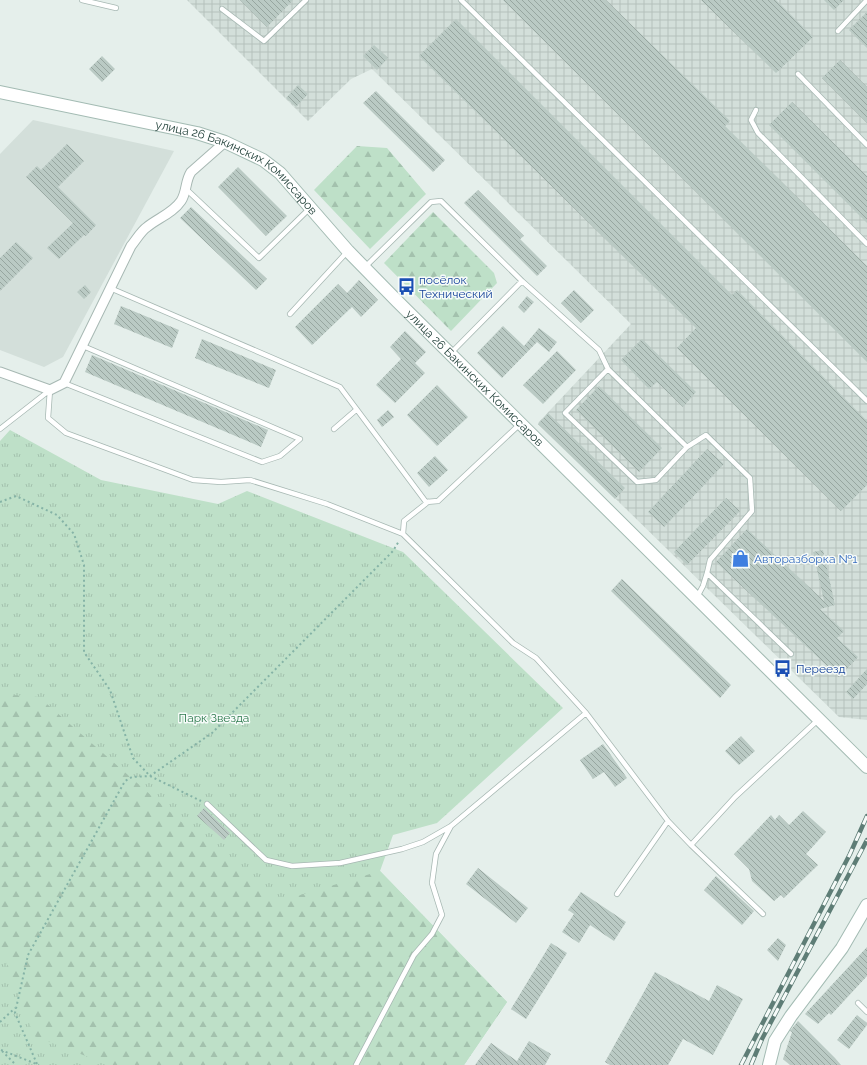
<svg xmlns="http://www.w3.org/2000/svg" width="867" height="1065" font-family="Raleway,sans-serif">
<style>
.built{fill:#d3dfda}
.industrial{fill:url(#industrial-grid)}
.grass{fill:url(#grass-tufts)}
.forest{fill:url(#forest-firs)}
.building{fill:url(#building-back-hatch)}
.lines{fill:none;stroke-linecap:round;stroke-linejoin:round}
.service-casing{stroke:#a7b8b3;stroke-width:6}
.minor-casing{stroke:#a7b8b3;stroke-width:11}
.secondary-casing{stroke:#a3bbb3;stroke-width:14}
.path{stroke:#85b3a6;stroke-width:2;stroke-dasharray:2 3;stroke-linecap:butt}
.service{stroke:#fff;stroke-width:4.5}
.minor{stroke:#fff;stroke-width:9}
.secondary{stroke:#fff;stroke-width:12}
.rail-casing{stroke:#5e7d76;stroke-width:4.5}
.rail{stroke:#f6fbf9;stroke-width:3;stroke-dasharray:9;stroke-linecap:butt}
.labels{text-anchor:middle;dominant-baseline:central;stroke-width:3;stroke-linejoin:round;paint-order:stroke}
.street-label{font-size:12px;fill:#23423b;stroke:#f6fbf9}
.transit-label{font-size:12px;fill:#164399;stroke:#f6fbf9;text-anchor:start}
.shop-label{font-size:12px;fill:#366cbe;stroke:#f6fbf9;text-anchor:start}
.park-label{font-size:12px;fill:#2c7a4d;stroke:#f6fbf9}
</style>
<defs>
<pattern id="industrial-grid" width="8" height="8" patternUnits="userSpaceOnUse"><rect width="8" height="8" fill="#d3dfda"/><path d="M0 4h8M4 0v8" fill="none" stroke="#b5c1bc"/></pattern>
<pattern id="grass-tufts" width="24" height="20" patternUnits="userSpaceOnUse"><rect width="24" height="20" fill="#bee0c8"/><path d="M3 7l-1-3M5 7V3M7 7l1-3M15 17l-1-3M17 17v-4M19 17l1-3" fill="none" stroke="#a3c1ad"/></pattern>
<pattern id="forest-firs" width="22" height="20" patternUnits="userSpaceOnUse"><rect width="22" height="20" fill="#bee0c8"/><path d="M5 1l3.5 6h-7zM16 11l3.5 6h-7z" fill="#a3c1ad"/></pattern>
<pattern id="building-back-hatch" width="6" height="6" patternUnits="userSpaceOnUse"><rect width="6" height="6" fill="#bacac4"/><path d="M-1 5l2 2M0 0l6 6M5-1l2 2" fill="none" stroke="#97a6a0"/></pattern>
</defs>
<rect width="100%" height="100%" fill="#e5efeb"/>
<path class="built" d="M33,120l141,31 -111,206 -19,10 -44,-17v-196z"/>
<path class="industrial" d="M187,0h680v720l-28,-3 -301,-294 93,-99 -259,-255 -21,10 -43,42z"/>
<path class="grass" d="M10,430l91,50 117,24 29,-13 156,61 160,156 -126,115 -44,12 -13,36 127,131 -43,63h-464v-624z"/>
<path class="forest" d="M357,146l30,2 39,46 -56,55 -56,-59z
M433,212l61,61 3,10 -46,48 -67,-68z
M0,694l39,3 235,206 106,-32 127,131 -43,63h-355l-75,-29 -34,-90z"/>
<path class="building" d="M240,0h53l-26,27z
M503,0h103l124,121 -5,5 142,140v96z
M701,0h75l37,37 -37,36z
M824,0h20l-10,10z
M867,12v36l-18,-18z
M456,19l276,276 5,-5 130,131v64l-26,26 -164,-163 19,-20 -277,-272z
M374,45l14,13 -11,12 -14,-14z
M102,56l13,13 -13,13 -13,-13z
M840,60l27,27v36l-45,-45z
M298,85l10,9 -12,13 -10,-9z
M376,91l69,69 -12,12 -70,-69z
M792,102l75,74v47l-98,-98z
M67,144l17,17 -26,26 38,38 -10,11 -2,-1 -25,24 -12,-11 26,-25 -47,-46 11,-11 4,4z
M238,167l49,49 -21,20 -48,-49z
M478,190l46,46 -4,3 27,27 -10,10 -73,-73z
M191,207l76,72 -11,11 -76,-72z
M16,242l17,16 -33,33v-33z
M359,280l19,20 -17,17 -9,-10 -40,38 -17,-18 43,-43 9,9z
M85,285l6,7 -7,7 -7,-7z
M574,290l20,20 -13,13 -20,-20z
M527,296l7,6 -10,11 -6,-6z
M121,306l58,24 -7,18 -58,-24z
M503,326l21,20 15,-18 18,14 -8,10 -12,-10 -35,36 -25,-25z
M405,331l21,21 -11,11 10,10 -30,30 -19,-18 25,-26 -11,-12z
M202,339l74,31 -7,18 -74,-30z
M642,339l54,53 -13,15 -26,-25 -8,7 -28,-29z
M557,351l19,19 -33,34 -20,-19z
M92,355l176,75 -7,17 -176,-75z
M437,385l31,32 -31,29 -30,-31z
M599,386l63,62 -23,24 -63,-62z
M388,410l6,7 -12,10 -5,-7z
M548,413l77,75 -10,11 -77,-75z
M707,449l17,15 -60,63 -16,-15z
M435,456l13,14 -19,17 -12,-14z
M726,498l14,13 -53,54 -13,-13z
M747,529l77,72 -11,-49 10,-2 12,55 -15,4 24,22 -7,7 21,19 -19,20 -123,-115z
M622,579l109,106 -11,13 -109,-107z
M867,669v15l-14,15 -7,-7z
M741,736l14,15 -16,14 -14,-14z
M603,744l24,34 -12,9 -11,-15 -11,7 -13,-19z
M204,808l26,25 -6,7 -27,-24z
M803,811l23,21 -20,22 12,11 -34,33 -3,-3 -7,6 -22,-20 -3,-12 -15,-15 37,-39 4,5 4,-5 10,10z
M478,868l50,40 -12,15 -50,-39z
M716,876l38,35 -12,14 -38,-35z
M581,892l45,30 -12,19 -24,-16 -11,18 -17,-11 12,-18 -6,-4z
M778,938l8,7 -8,16 -11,-11z
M551,943l16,10 -41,66 -15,-10z
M867,947v29l-36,39 -2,-2 -11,11 -13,-10z
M655,972l54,29 8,-16 26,14 -30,56 -30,-16 -15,26h-58l-5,-3z
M857,1015l10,8v2l-18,24 -12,-9z
M798,1021l37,37 6,7h-51l-7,-6 9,-27 -2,-1z
M529,1041l22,13 -6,11h-70l16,-22 26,18z"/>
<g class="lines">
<defs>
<path id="service" d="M82,0l34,8
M461,0l406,401
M222,9l42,32 42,-41
M838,31l29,-31
M798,74l69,71
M756,110l-5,10 7,13 109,111
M186,189l73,69 51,-50
M365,267l66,-65 10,-1 81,80 77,69 9,19 79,78
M110,288l230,99 86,115 12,-1 82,-77
M290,314l57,-62
M450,354l72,-73
M608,369l-43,44 72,69 19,-2 31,-33 19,-12 44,43 2,33 -42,49 -3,13 84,81
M64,383l198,79 18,-6 20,-17 -217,-93
M50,390l-2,28 18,15 127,47 28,2 29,-2 77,24 76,30 110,109 23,15 50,55
M0,429l50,-39
M334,429l22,-19
M403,534l1,-13 24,-19
M697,597l6,-11 4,-13
M207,804l59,56 26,6 48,-3 62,-14 21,-7 28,-16 135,-113 82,108 23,24 44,-48 84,-78
M691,845l72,69
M617,894l51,-73
M858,1003l9,9
M356,1065l58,-110 18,-21 10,-19 -10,-32 4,-29 15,-28"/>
<path id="minor" d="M0,372l50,18 14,-7 67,-137c5,-6 10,-15 16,-19 11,-9 26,-14 34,-26 6,-9 4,-20 10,-29l34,-30"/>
<g id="secondary">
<path id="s1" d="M0,92l197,41 28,9 38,18 17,13 68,78 49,50 470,466"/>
<path d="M769,1065l6,-24 16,-25 51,-68 25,-43"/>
</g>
</defs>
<use href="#service" class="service-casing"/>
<use href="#minor" class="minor-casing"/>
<use href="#secondary" class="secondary-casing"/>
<path class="path" d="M0,502l16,-6 41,19 17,19 10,31v87l26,38 23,68 17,18 51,25
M0,1022l15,-14
M1,1050l38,15
M2,1051l14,14
M37,1064l-22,-51 13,-58 97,-174 7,-4 18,-1 62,-43 181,-182 6,-10"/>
<use href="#service" class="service"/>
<use href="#minor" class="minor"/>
<use href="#secondary" class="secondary"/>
<defs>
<path id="rail" d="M741,1065l109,-211 17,-38
M751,1065l11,-26 105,-199"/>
</defs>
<use href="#rail" class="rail-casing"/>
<use href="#rail" class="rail"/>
</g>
<defs>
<symbol id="bus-bare" viewBox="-9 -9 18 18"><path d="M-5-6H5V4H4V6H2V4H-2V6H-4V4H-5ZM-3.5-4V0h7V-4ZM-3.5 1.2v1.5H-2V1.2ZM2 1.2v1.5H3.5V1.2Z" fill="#1a4fb4" stroke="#f6fbf9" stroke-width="2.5" paint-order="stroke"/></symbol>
<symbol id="shop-bare" viewBox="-9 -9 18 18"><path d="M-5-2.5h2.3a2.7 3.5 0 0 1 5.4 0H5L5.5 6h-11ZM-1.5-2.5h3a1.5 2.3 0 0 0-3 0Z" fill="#3f7fe0" stroke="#f6fbf9" stroke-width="2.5" paint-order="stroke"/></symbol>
</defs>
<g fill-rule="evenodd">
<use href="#bus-bare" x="394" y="274" width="25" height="25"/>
<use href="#shop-bare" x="728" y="546" width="25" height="25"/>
<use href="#bus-bare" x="770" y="656" width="25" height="25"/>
</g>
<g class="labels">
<g class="street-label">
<text stroke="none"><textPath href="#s1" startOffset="253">улица 26 Бакинских Комиссаров</textPath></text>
<text stroke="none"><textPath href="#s1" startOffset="577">улица 26 Бакинских Комиссаров</textPath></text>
</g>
<g class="transit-label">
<text x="419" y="280">посёлок<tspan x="419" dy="14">Технический</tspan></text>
<text x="796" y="669">Переезд</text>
</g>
<g class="shop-label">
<text x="754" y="559">Авторазборка №1</text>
</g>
<g class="park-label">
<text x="214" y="718">Парк Звезда</text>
</g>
</g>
</svg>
